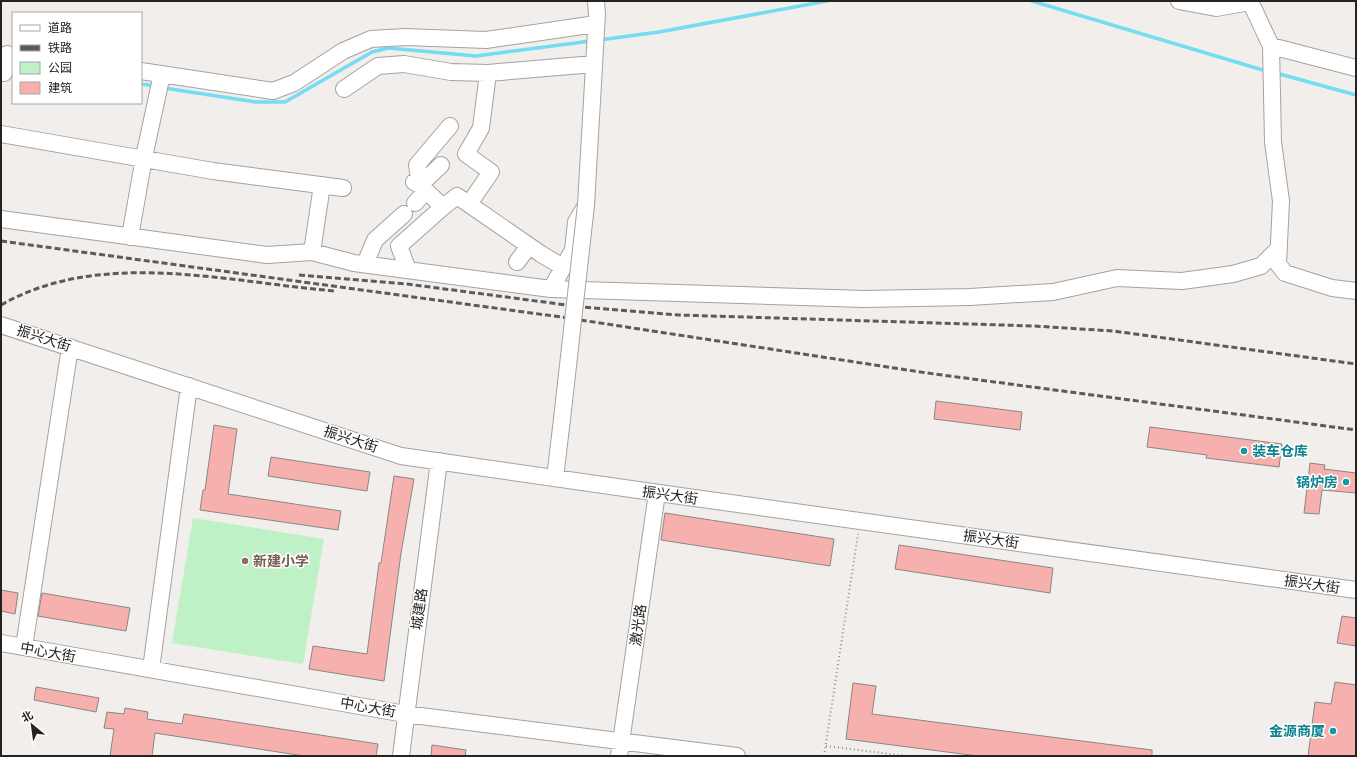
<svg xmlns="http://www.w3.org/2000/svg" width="1357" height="757" font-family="Cabin,'Noto Sans SC',sans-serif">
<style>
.green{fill:#bef1c5}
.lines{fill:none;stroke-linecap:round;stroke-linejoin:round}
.stream{stroke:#74dcf3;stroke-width:3.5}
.building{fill:#f6b1ae;stroke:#8a8686}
.minor-casing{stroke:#a5a29f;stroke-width:18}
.path{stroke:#918f8d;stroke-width:2;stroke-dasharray:1 3;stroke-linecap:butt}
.minor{stroke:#fff;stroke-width:16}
.rail{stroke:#5d5b5a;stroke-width:3;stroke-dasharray:6 3;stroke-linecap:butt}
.minor-bridge-casing{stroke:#a5a29f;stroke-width:18;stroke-linecap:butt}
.minor-bridge{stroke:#fff;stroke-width:16}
.culture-dot{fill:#0f9aa8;stroke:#fff;stroke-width:1.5}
.education-dot{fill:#8d6e63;stroke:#fff;stroke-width:1.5}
.labels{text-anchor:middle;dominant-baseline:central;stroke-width:3;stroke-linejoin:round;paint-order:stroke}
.street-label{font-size:14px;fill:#242322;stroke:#fff}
.culture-label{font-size:14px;font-weight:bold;fill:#0d838f;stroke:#fff;text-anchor:end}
.education-label{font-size:14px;font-weight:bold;fill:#785e54;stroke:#fff;text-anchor:start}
</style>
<rect width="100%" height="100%" fill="#f1eeeb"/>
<path class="green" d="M193,518l131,21 -21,125 -131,-21z"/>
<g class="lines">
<path class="stream" d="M1032,1l234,70
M599,40l60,-8 168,-31
M1276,73l80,22
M141,84l15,2
M164,88l92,14h29l87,-50 16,-4 88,8 115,-15"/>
</g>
<path class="building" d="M936,401l86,11 -2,18 -86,-11z
M214,425l23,4 -9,65 113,17 -3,19 -138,-20 3,-20h2z
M1150,427l132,17 -3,23 -73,-9 1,-3 -60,-8z
M271,457l99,15 -3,19 -99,-15z
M1310,463l15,2 -1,4 32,4v20l-34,-3 -3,24 -15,-1z
M394,476l20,3 -13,74 -17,128 -75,-12 4,-23 54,8 12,-91h2z
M665,513l169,26 -4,27 -169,-26z
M899,545l154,23 -3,25 -155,-24z
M1,590l17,3 -3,21 -14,-3z
M42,593l88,15 -4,23 -88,-15z
M1342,616l14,2v28l-19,-3z
M1335,682l21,3v71h-48l7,-54 16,2z
M853,683l23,3 -4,28 280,36v6h-174l-132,-17z
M36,687l63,11 -3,14 -62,-12z
M125,708l23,4 -1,7 35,5 2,-10 194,30 -2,12h-72l-149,-23 -3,23h-42l4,-27 -10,-1 3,-16 17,2z
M432,745l34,5 -1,6h-34z"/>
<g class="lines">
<defs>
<path id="minor" d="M1179,1l37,7 34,-6
M1250,1l21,45 2,96 8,59 -3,63 7,9 47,15 24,3
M1271,46l85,22
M141,71l132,20 21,-8 49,-32 28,-12 34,-2 81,3 110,-16
M4,73l3,-19
M344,89l34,-23 26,-2 47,8 37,1
M450,126l-33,39 3,20 23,22 14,-11 84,58 22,13
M1,134l212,37 130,17
M414,182l6,3 21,-20
M415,203l11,-12
M469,204l22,-32 -25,-18 15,-26 7,-55 106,-9
M1,219l266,36 45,-3 42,11 197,26 22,-39 3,-28 10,-17 11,-191 -1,-13
M130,237l14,-80 18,-83
M312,252l10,-67
M517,262l12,-16
M365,264l10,-24 29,-26
M408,270l-9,-24 44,-39
M551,289l313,10 106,-2 83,-5 64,-14 65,3 51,-7 28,-8 18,-18
M1,325l400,131 272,39 683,95
M555,478l7,-59
M1,643l404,71 332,42
M24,647l46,-300
M151,669l38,-283
M401,756l38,-295
M619,756l38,-263"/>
</defs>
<use href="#minor" class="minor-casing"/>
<path class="path" d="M826,746l80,10
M824,756l34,-222"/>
<use href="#minor" class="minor"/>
<path class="rail" d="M1,241l560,76 366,56 429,57
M299,275l108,9 175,23 97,8 355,11 79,5 243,33
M1,305c100,-57 225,-23 334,-14"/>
<defs>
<path id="minor-bridge" d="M562,419l24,-214"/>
</defs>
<use href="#minor-bridge" class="minor-bridge-casing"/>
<use href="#minor-bridge" class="minor-bridge"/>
</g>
<g class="culture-dot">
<circle cx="1244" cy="451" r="4"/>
<circle cx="1346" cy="482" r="4"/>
<circle cx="1333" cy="731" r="4"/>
</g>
<circle class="education-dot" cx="245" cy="561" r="4"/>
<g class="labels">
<g class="street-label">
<text transform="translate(44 338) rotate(18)">振兴大街</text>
<text transform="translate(351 439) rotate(18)">振兴大街</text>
<text transform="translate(670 495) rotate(8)">振兴大街</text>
<text transform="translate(991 539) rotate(8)">振兴大街</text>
<text transform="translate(1312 584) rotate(8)">振兴大街</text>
<text transform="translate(419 609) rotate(-82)">城建路</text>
<text transform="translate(638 625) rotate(-82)">激光路</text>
<text transform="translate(48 652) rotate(10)">中心大街</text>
<text transform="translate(368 707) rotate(10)">中心大街</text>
</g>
<g class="culture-label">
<text x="1252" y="451" text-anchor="start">装车仓库</text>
<text x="1338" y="482">锅炉房</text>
<text x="1325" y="731">金源商厦</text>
</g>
<g class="education-label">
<text x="253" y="561">新建小学</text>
</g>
</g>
<rect width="1357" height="757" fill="none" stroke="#242322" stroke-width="4"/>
<rect x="12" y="12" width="130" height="92" fill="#ffffff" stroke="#a7a7a7"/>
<rect x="20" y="25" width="20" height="6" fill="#ffffff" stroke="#a7a7a7"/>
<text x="48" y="32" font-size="12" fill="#242322">道路</text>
<rect x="20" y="45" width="20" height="6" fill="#5d5b5a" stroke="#a7a7a7"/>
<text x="48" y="52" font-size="12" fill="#242322">铁路</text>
<rect x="20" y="62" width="20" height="12" fill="#bef1c5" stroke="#a7a7a7"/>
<text x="48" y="72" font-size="12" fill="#242322">公园</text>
<rect x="20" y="82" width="20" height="12" fill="#f6b1ae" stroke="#a7a7a7"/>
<text x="48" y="92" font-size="12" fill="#242322">建筑</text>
<g transform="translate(32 725) rotate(331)" stroke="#ffffff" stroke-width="3" paint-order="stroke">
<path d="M0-3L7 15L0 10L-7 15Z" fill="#242322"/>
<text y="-6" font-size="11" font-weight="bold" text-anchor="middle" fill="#242322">北</text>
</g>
</svg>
